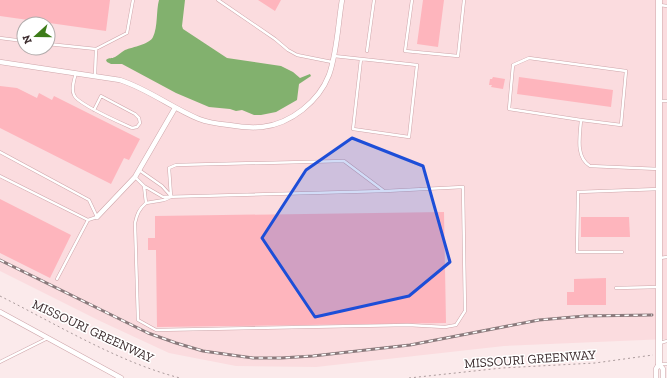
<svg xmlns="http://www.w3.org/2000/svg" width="667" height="378" font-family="'Zilla Slab',serif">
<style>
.built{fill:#fbdcdf;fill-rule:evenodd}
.water{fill:#82b16e}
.building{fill:#feb5bd}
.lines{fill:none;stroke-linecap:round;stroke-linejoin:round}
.service-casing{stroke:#cea6aa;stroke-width:3.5}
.minor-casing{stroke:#cea6aa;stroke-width:5.5}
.tertiary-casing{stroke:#cea6aa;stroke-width:7}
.path{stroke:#aa9a9b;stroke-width:1;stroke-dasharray:2 3;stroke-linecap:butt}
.service{stroke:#fff;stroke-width:2.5}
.minor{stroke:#fff;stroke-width:4.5}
.tertiary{stroke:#fff;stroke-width:6}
.rail-casing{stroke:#8a7a7c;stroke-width:3}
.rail{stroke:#fff;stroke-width:1.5;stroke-dasharray:4.5;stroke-linecap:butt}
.marked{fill:#1d4ed8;fill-opacity:0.2;stroke:#1d4ed8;stroke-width:3;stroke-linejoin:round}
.labels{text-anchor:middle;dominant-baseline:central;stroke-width:3;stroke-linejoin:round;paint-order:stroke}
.street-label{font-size:13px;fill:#3c2c2e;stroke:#fff}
</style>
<rect width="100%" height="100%" fill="#fbeaeb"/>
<path class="built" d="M0,0h667v339l-163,7 -188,21 -80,-1 -67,-13 -69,-32 -100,-50zM24,24h24v24h-24z"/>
<path class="water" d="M159,0h26l-3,26 1,3 44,29 54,8 12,6 7,6 10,-4 1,2 -12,8 -2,16 -21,12 -15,3h-7l-12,-5 -6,1 -6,-2 -21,-2 -33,-14 -54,-29h-11l-4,-2 -1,-2c4,-3 5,-1 9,-3 4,-2 6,-5 10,-7 8,-3 25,-6 28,-13 5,-10 3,-26 6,-37z"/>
<path class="building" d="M0,0h110l-4,31 -106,-15z
M258,0h23l-6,11z
M423,0h21l-6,47 -21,-3z
M493,77l12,2 -2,10 -12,-2 1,-2h-3l1,-6h2z
M519,77l94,13 -2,17 -94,-13z
M0,86l17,2 20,10 2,-5 13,7 2,-4 86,43 -11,21 -5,-2 -13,26 -111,-56z
M0,199l71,36 -21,43 -50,-25z
M444,212l2,111 -289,4 -1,-77h-8v-12h7v-22z
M581,217h48l1,20h-49z
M606,278v27h-39v-13h7v-13z"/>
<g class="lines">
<defs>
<path id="service" d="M218,0l57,39 13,11 9,5 35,7
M412,0l-7,51 53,5 6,-56
M660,5l7,1
M0,38l24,3
M48,44l48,5 -1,26
M96,49l31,-16 6,-33
M367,51l7,-51
M334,56c28,3 55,6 83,9l-8,72 -56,-8 8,-70
M76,73c-2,7 -5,16 -2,22 3,9 47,28 58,33l5,-1 3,-4 -1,-5 -4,-4 -34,-18 -7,14
M660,101h7
M581,120l-72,-11 4,-44 16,-7 97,13 -5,54 -40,-5c-1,15 -6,37 9,46l69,3
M0,152l89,48 8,17 -9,3 -31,59
M139,170l23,16 9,10
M0,176l88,44
M135,177l9,9 19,11 222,-6 78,-4 2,124 -9,14 -11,2 -37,-2 -252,5 -18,-10 -3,-97c2,-9 4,-14 11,-20l-2,-17
M171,196l-2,-28 7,-3 168,-4 40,30
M146,203l18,-3 7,-3
M622,252h-45l1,-60 81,-3
M660,258l7,-1
M616,288l43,-1
M660,343l7,-2
M0,362l48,-24
M660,364h7"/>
<path id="minor" d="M0,62l120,18c28,9 52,28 79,39 10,4 20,5 30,6 11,2 22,3 33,2 29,-3 57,-26 67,-52 8,-22 9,-51 13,-75
M97,217l38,-40 40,-69
M0,312l121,66
M656,378v-9l3,-5 4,5v9"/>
<path id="tertiary" d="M659,0v364"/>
</defs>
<use href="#service" class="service-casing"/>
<use href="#minor" class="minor-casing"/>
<use href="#tertiary" class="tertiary-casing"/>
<path class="path" d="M0,296c58,29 118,66 180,82
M409,378l93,-10 93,-5 58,-8"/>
<use href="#service" class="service"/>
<use href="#minor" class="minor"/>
<use href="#tertiary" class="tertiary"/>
<defs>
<path id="rail" d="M0,260l148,73 28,10 27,8 50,7h28l32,-2 97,-11 129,-25 46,-4 67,-1"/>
</defs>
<use href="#rail" class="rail-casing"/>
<use href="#rail" class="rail"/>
</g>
<path class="marked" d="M352,138l71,28 27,96 -41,34 -94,21 -53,-79 44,-68z"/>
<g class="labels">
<g class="street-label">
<text transform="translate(93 331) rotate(25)">MISSOURI GREENWAY</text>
<text transform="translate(530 359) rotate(-4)">MISSOURI GREENWAY</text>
</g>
</g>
<g transform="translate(36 36) rotate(249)"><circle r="19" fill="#ffffff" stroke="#b1abab"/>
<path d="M0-3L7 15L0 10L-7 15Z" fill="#3d7c19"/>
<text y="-6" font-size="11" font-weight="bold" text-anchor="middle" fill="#3c2c2e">N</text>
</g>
</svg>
